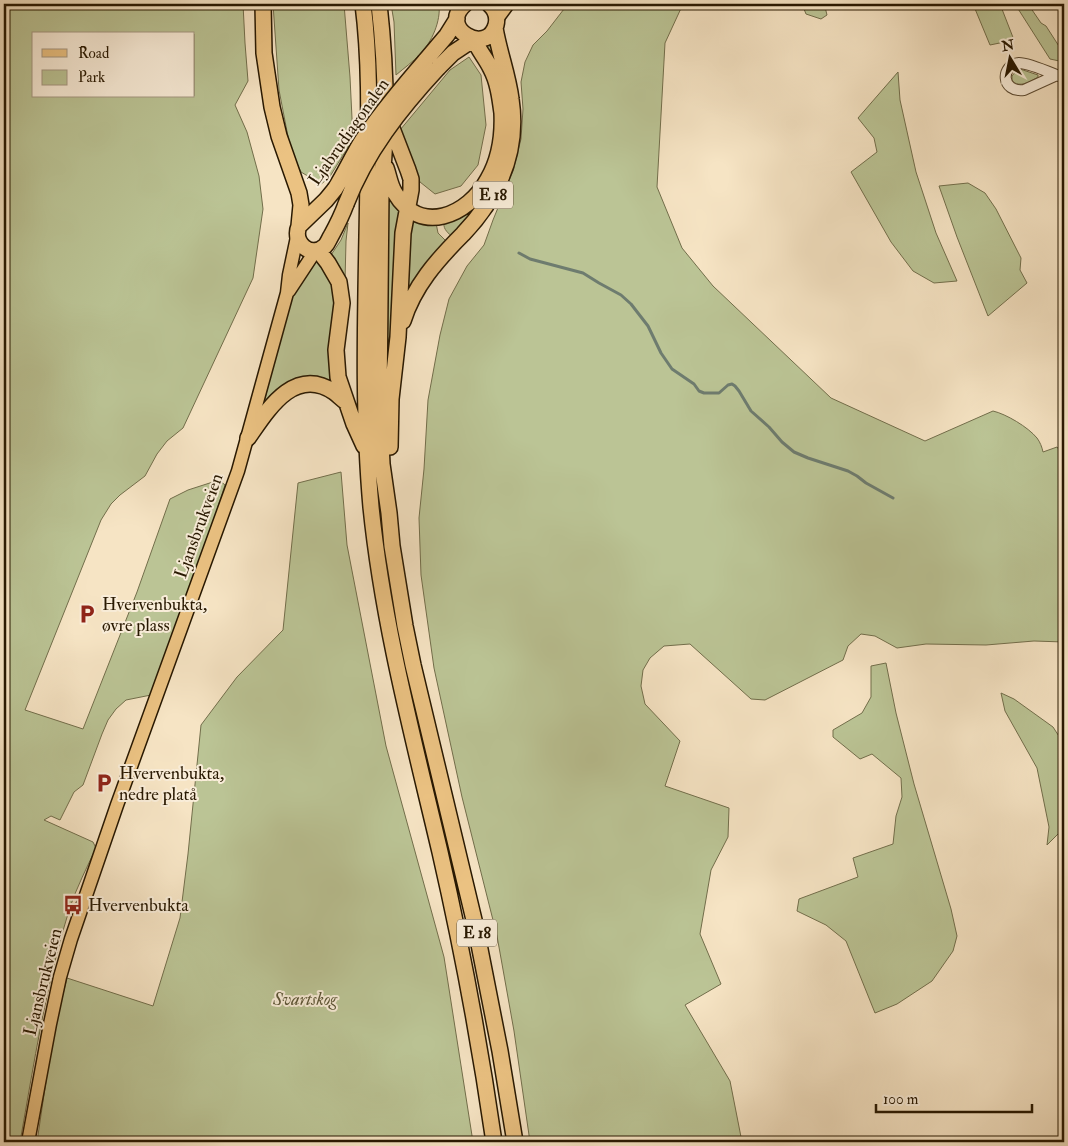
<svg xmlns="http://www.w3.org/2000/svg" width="1068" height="1146" font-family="'IM FELL Double Pica',serif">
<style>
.green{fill:#bbc495;stroke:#726e4b;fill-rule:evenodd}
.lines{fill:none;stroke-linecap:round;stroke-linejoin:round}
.stream{stroke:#6e7c6f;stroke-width:3}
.minor-casing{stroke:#5c4b32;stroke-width:12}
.major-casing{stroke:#281801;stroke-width:15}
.highway-casing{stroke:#281801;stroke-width:18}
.minor{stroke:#f9edd9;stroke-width:10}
.major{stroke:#ebc282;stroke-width:12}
.highway{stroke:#ebc282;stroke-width:15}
.highway-bridge-casing{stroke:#281801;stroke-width:18;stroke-linecap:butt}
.highway-bridge{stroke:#ebc282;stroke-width:15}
.labels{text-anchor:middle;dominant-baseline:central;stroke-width:4;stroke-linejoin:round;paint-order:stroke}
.shield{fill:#f9edd9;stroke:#675842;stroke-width:1}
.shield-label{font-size:16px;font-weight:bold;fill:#281801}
.street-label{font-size:18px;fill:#281801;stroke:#f9edd9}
.poi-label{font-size:18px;fill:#281801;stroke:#f9edd9;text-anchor:start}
.park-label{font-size:18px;font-style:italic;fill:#5b5435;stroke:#f9edd9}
</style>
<rect width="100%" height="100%" fill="#f6e4c4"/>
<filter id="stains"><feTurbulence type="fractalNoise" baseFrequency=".004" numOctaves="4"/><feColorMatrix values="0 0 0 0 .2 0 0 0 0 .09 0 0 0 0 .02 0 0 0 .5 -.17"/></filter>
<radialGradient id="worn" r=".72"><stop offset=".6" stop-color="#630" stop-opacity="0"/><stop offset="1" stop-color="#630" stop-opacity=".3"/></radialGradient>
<path class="green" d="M4,4h239l2,39 3,38 -13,24 12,27 12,44 4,33 -10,69 -70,150 -16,13 -10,13 -12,22 -25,19 -9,9 -10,16 -76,190 58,19 54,-137 33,-93 18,-9 31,-10 6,5 -11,34 -63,176 -25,5 -10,9 -8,11 -6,14 -19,51 -9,7 -14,28 -9,-4 -7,4 49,22 3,6c-9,19 -19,39 -26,59 -24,76 -36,157 -50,235h-16zM34,34h160v62h-160z
M273,4h71l6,73 3,62 -24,39 -8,6 -20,-12 -10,-20 -12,-62z
M391,4h48c2,17 -7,38 -19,50 -7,8 -16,14 -24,21l-2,-53z
M566,4h117l-18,39 -8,144 25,61 31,38 118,112 94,43 68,-30c13,3 35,16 44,27 3,4 5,9 6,14l14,-5 7,9v186l-30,-1 -48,4 -60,-1 -29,4 -22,-12 -14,-2 -13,12 -5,14 -78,40 -14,-1 -61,-55 -26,2 -14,12 -7,12 -2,16 4,18 35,37 -15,45 64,22 -1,29 -17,33 -11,64 21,50 -36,21 45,76 12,61h-212l-16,-111 -17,-95 -35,-139 -28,-129 -13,-93 -2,-57 5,-49 4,-69 12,-65 9,-36 18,-33 17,-21 9,-25 20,-49 8,-32 2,-30 -2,-27 4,-20 8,-17 14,-14 17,-22z
M791,4h37l-3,3 2,8 -6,4 -15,-5 -2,-5 -5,-3 -3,2z
M973,4h27l14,36 -24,5z
M1015,4h13l13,19 5,3 18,28v8l-14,-3z
M492,41l1,1c6,23 13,45 15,68 3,35 -9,75 -31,102 -8,9 -16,17 -24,26 -4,-5 -10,-8 -9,-15 4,-3 9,-4 14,-6 5,-3 10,-7 15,-11 34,-31 40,-88 26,-129 -4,-12 -11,-20 -17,-31z
M469,57l12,18 5,50 -8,40 -17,21 -26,8 -15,-12 -11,-24 -9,-28 50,-60z
M1020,69l18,6v2c-8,5 -18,11 -26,4v-5l5,-6z
M898,72l2,28 16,72 20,61 21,48 -23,2 -21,-12 -22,-29 -40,-70 26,-20 -3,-14 -16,-20z
M968,183l17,10 11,16 25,49 -1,12 7,13 -39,33 -31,-79 -18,-51z
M385,192l17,19 -10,124 -6,30z
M409,216l27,7 2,10 10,10 -43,56z
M348,223l-2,18 -1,41 -14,-27 10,-15z
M316,261l6,4 14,25 -1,95 -8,-2 -64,23 27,-105 4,-9z
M341,472l6,73 39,201 58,211 29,185h-436l16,-108 14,-56 86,28 27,-88 8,-64 13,-129 36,-48 46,-47 15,-147z
M886,663l10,50 18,71 37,125 6,27 -4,15 -21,30 -35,23 -22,9 -29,-72 -20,-16 -29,-14 2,-12 59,-22 -5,-19 40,-14 3,-28 6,-19 -1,-19 -29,-24 -12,5 -27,-22v-7l29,-17 9,-16v-31z
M1001,693l13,6 39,28 11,17v84l-17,17 2,-18 -12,-59 -32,-57z"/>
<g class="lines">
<path class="stream" d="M519,253l11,6 53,14 16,10 22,12 10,9 17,22 13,27 11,16 22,15 5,7 5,2h15l9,-8 4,-1 3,2 4,5 12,20 18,16 13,15 12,10 14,6 40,13 9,5 9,7 27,15"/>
<defs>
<path id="minor" d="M1057,75l-33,15c-23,3 -24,-25 -5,-27 11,0 34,11 45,15"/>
<path id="major" d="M497,19l11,-15
M289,291l27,-41
M28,1142l22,-118 10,-47 11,-38 46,-134 121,-334 49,-178 2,-18 8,-38"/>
<path id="highway" d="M263,4l1,49 8,54 7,29 20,57 2,12 -2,21
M363,4c7,55 6,111 5,167 -1,112 -7,224 3,336 12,118 42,230 69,345 22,96 40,193 54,290
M379,4c7,62 9,124 2,186l-2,213 3,61 7,49 3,33 13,80 8,39 62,259 25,127 15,91
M465,4c-28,24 22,53 31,21 2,-8 -1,-16 -7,-21
M425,61l22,-26 10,-16
M438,68l15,-15 21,-14
M388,118l20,52 3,9v11l-8,43 -5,104 -7,62 -1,48
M386,168c3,8 4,18 9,25 25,43 73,23 93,-14 11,-19 15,-44 14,-66 -2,-15 -4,-31 -11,-44 -5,-11 -13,-19 -17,-30
M335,189l-9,11 -27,26c-7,17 12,33 26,20 3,-3 4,-7 6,-10 6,-11 11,-21 15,-32
M318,250l10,13 11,19 3,21 -6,47 2,27 16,47 10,22
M403,321c11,-35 34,-61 60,-87 36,-38 56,-82 48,-135 -3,-24 -12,-47 -16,-71
M248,438c19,-27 46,-73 86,-46 4,3 8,7 12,10"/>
</defs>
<use href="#minor" class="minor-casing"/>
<use href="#major" class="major-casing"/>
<use href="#highway" class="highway-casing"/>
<use href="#minor" class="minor"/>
<use href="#major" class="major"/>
<use href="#highway" class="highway"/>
<defs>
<path id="highway-bridge" d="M335,189c10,-16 17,-32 27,-48 19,-29 41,-54 63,-80
M346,204c20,-52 54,-95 92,-136"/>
</defs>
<use href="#highway-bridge" class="highway-bridge-casing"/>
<use href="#highway-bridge" class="highway-bridge"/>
</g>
<defs>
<symbol id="parking-bare" viewBox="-9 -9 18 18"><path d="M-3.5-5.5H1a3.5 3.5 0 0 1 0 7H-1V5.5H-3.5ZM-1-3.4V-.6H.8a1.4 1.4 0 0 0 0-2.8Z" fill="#8f2418" stroke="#f9edd9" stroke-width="2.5" paint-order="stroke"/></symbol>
<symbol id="bus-bare" viewBox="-9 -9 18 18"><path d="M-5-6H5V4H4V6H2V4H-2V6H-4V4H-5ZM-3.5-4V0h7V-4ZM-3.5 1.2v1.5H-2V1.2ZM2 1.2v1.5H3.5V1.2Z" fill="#8f2418" stroke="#f9edd9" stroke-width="2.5" paint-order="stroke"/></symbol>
</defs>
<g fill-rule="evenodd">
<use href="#parking-bare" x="73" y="600" width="28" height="28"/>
<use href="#parking-bare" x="90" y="769" width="28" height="28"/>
<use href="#bus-bare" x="59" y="891" width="28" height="28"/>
</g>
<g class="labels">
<g class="shield">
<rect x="473" y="181.5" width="40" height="27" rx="4"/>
<rect x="457" y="919.5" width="40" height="27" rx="4"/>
</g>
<g class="shield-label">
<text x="493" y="195">E 18</text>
<text x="477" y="933">E 18</text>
</g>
<g class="street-label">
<text transform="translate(349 132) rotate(-55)">Ljabrudiagonalen</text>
<text transform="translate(199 526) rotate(-70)">Ljansbrukveien</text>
<text transform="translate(43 982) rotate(-76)">Ljansbrukveien</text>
</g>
<g class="poi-label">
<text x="102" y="604">Hvervenbukta,<tspan x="102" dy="21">øvre plass</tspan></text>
<text x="119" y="773">Hvervenbukta,<tspan x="119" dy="21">nedre platå</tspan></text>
<text x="88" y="905">Hvervenbukta</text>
</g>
<g class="park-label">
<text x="305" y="999">Svartskog</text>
</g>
</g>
<rect width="1068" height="1146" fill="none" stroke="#f6e4c4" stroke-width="20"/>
<rect x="5" y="5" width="1058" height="1136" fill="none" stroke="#281801" stroke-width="2.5"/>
<rect x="10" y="10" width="1048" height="1126" fill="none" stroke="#281801"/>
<rect x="32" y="32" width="162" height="65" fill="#f9edd9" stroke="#a59883"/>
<rect x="42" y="49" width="25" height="8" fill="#ebc282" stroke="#a59883"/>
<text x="78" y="58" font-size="15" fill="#281801">Road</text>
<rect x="42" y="70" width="25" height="15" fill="#bbc495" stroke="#a59883"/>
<text x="78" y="82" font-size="15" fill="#281801">Park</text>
<g transform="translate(1010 58) rotate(350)" stroke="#f9edd9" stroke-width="4" paint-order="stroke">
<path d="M0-4L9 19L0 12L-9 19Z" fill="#281801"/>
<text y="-8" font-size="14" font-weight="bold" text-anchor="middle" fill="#281801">N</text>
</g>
<path d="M876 1104v8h156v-8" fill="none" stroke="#281801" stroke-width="2.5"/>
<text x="883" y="1104" font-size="15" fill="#281801" stroke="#f9edd9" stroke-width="4" paint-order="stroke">100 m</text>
<rect width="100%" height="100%" filter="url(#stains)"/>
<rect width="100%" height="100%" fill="url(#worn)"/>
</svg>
